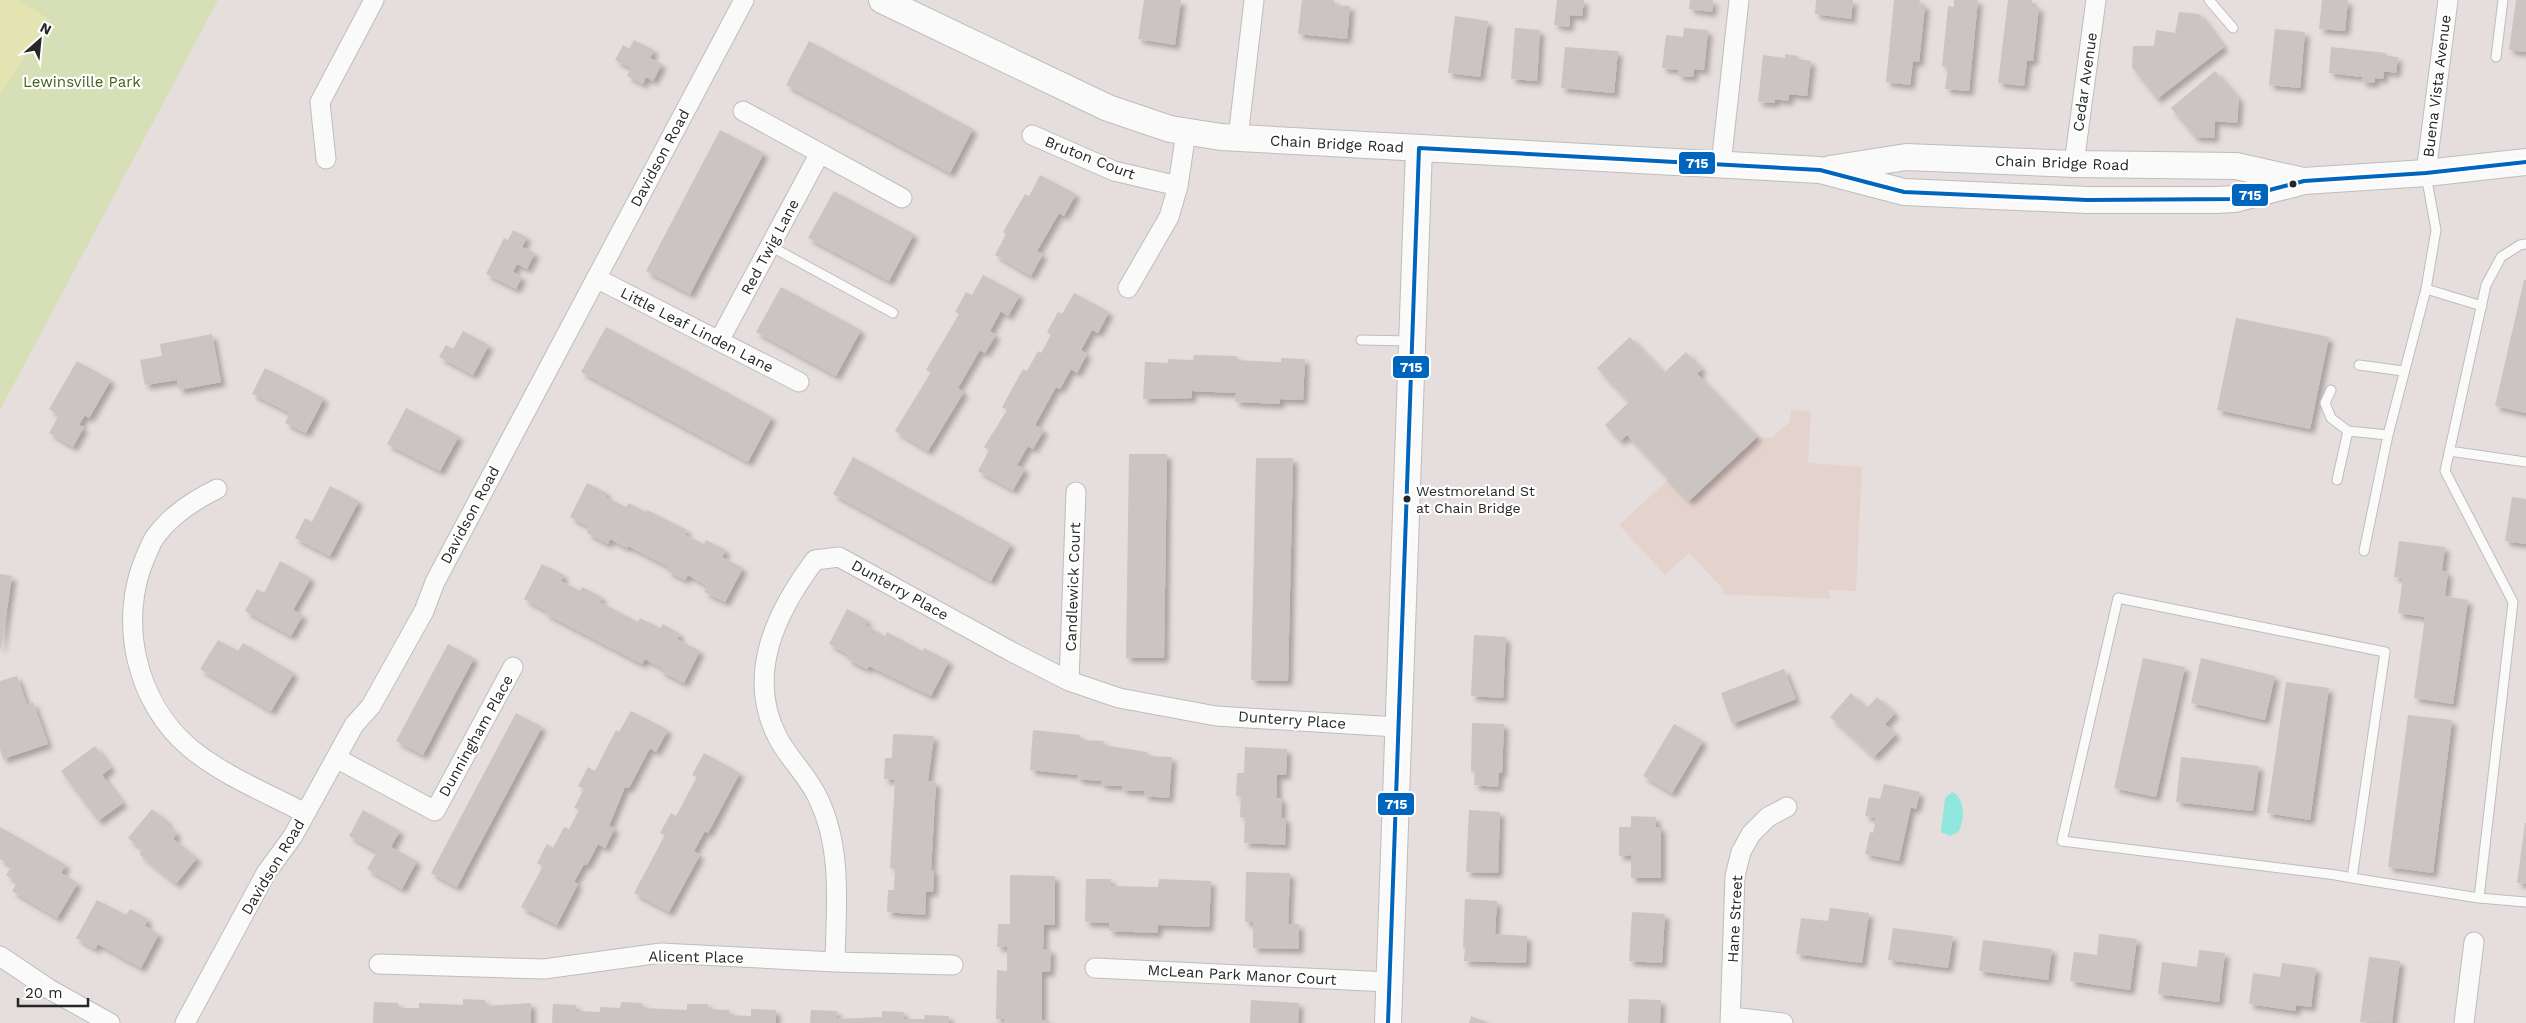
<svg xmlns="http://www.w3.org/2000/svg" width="2526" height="1023" font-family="'Work Sans',sans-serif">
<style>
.education{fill:#e4d3cd}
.green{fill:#d6dfb5}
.pitch{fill:#e4e3b2}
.water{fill:#90e7dd}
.building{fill:#cac4c3;filter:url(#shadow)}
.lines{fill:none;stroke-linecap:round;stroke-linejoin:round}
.lane-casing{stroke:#bebdbe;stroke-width:11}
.street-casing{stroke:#bebdbe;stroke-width:21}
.secondary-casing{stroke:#bebdbe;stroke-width:28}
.lane{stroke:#fbfafa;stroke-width:9}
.street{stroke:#fbfafa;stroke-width:19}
.secondary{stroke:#fbfafa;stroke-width:26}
.bus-1-casing{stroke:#fff;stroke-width:8}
.bus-1{stroke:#0065bd;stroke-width:4}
.bus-dot{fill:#272727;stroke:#fff;stroke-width:2}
.labels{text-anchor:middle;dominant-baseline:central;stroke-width:4.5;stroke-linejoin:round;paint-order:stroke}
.bus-label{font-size:14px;fill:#272727;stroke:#fff;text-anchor:start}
.park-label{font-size:15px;fill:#43601a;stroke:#fff}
.street-label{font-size:15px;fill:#272727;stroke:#fff}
.line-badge{stroke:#fff;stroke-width:2}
.badge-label{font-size:14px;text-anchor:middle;font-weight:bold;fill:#fff}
</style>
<defs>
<filter id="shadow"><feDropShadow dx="4.5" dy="4.5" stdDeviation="2.5" flood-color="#0004"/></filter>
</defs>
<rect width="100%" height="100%" fill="#e5dedc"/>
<path class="education" d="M1791,410l20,1 -3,52 54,4 -6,124 -27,-1 1,9 -109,-5 2,-5 -34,-36 -24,22 -46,-50 50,-46 20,22 68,-64 14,1 19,-16z"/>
<path class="green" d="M0,0h218l-218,410z"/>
<path class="pitch" d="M0,0h20l30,20 -50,73z"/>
<path class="water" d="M1952,792c14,6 13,30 6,40l-8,4 -9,-4 4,-34z"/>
<path class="building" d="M1144,0h37l-6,45 -37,-6z
M1302,0h32v5l16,1 -3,33 -49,-5z
M1557,0h27l-2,16 -12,-1 -1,12 -15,-2z
M1690,0h23l-1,12 -23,-3z
M1816,0h37l-2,19 -36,-5z
M1894,0h26l-1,4 6,1 -6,57 -6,-1 -3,24 -24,-3z
M1954,0h24l-9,91 -24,-2 3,-22 -6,-1 6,-60 6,1z
M2008,0h24v6l7,1 -6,54h-6l-3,25 -26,-3z
M2322,0h26l-3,31 -26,-2z
M2516,0h10v52l-17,-2z
M2179,12l20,2 25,33 -67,52 -25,-32 1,-21h21l2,-16 19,3z
M1455,16l33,5 -8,56 -32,-4z
M1515,28l25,2 -3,51 -26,-2z
M1684,28l24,2 -4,40 -10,-1 -1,8 -15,-1v-6l-16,-2 4,-33 17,2z
M2275,29l30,3 -5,56 -31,-3z
M634,40l20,10 -4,8 12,6 -9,17 -7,-4 -3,7 -16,-8 4,-8 -16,-8 8,-15 6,4z
M809,41l164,88 -23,44 -164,-88z
M1565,47l53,4 -4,42 -53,-5z
M2331,47l55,6v3l12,1 -2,16 -12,-2 -1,8 -8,-1 -1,5 -12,-1v-5l-33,-4z
M1785,54l13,2v3l13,2 -4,35 -18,-2v7l-14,-2v4l-17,-1 5,-47 22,3z
M2215,71l24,28 -2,24 -22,-2 -1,17 -19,-1 -24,-29z
M720,130l44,23 -74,141 -44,-23z
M1040,175l36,19 -12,22 -5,-3 -22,38 6,3 -12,22 -36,-21 11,-21 -3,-2 22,-38 4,2z
M834,191l80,43 -25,47 -81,-43z
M513,230l14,7 -5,10 13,6 -8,16 -10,-5 -4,8 9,5 -6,12 -30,-15 18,-36 4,2z
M983,275l37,20 -12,21 -7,-5 -11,20 6,4 -11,18 -5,-3 -22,38 6,4 -36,59 -33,-20 36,-59 -5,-2 33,-56 -4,-2 11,-20 6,3z
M2524,280h2v133l-31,-7z
M781,287l80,43 -25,46 -80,-44z
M1074,293l35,19 -11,21 -6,-3 -11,20 6,4 -10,19 -6,-4 -11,20 -4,-2 -21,38 9,5 -11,19 -5,-3 -11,19 8,4 -12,21 -35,-19 11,-21 -5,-3 23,-37 -5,-3 21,-38 4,2 11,-20 3,2 10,-18 -4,-3 11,-20 4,2z
M2236,318l93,19 -19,92 -93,-19z
M606,327l166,90 -24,45 -167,-90z
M463,331l26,14 -16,30 -34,-18 7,-12 7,4z
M212,334l9,48 -42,8 -2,-10 -32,5 -5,-25 22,-4 -2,-12z
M1630,337l34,36 22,-21 16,17 -5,5 60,63 -68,64 -62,-66 -7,6 -15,-16 24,-23 -32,-34z
M1194,355l43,1v4l38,2h6v-4l24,1 -2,41 -23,-1v5l-45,-2 1,-9 -44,-2v7l-49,1 2,-37 23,1v-4l25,1z
M77,361l34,19 -22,38 -4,-3 -6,10 5,2 -11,20 -24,-14 10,-18 -10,-6z
M265,368l59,30 -18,35 -21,-10 5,-10 -38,-19z
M406,408l53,28 -19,35 -53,-27z
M1129,454h38l-3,204h-38z
M853,457l158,87 -20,37 -158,-87z
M1256,458h37l-5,223 -37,-1z
M587,483l20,10 -2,4 21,10 3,-4 17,9 1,-2 40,20 -2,5 19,9 2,-4 20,10 -4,7 21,11 -18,34 -21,-10 3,-6 -19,-11 -3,5 -18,-9 2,-4 -41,-21 -1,2 -17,-9 -2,5 -21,-11 2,-6 -19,-10z
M330,486l29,15 -29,55 -35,-18 10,-20 7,4z
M2512,497l14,2v45l-21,-3z
M2399,541l46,6 -3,24 6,1 -3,24 23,4 -15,104 -39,-6 11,-81 -27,-4 5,-35 -9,-1z
M280,561l31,17 -18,32 10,5 -12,21 -46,-25 12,-22 7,4z
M542,564l22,11 -3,6 19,10 2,-4 20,10 -2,5 38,20 2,-4 20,10 3,-4 17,10 -3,5 23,12 -16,32 -24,-12 2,-3 -17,-9 -3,5 -98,-51 2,-2 -22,-12z
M0,574l12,2 -11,73h-1z
M847,609l20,11 -2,5 20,11 2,-4 35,19 2,-3 25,13 -18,35 -62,-30 -2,3 -20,-10 2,-4 -20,-11z
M1474,635l32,2 -3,61 -32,-2z
M218,640l20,11 5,-8 51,30 -23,38 -71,-42z
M448,644l26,14 -51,97 -27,-14z
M2143,658l42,9 -29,130 -42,-9z
M2201,658l74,18 -10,44 -74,-17z
M1784,669l12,30 -64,25 -11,-31z
M17,676l10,29 6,-3 15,42 -45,15 -3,-10v-68z
M2286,682l43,6 -19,132 -43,-7z
M1851,693l16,15 10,-11 18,16 -10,11 11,10 -22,23 -44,-40z
M631,711l37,19 -12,22 -6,-4 -21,40 -4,-1 -16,39 6,2 -10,20 -7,-4 -11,21 -3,-1 -10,18 4,2 -21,41 -36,-18 22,-41 -6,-3 10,-19 6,4 11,-21 5,2 10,-19 -5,-2 10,-19 -6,-3 10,-19 7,4 21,-41 3,2z
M516,713l26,14 -85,160 -26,-14z
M2408,715l44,5 -19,153 -45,-6z
M1472,723l32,1 -2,49h-3l-1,14 -24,-2 1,-13 -4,-1z
M1674,724l29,17 -31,52 -29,-17z
M1033,730l47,5v5l24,1 -1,4 44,7v4l25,1 -3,41 -25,-2v-5l-22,-1 1,-4 -22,-1v-4l-24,-2 1,-4 -48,-5z
M893,734l41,2 -6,45 8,1 -5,88h3l-1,22h-7l-1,23 -38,-3 1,-22h6l1,-21 -5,-1 5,-88 -11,-1 1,-21h7z
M95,746l16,22 -9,7 21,28 -25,18 -37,-50z
M1245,747l42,2 -1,26h-9v23h5l-1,20h5l-1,27 -41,-2 1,-26h-5l1,-21h-5l1,-23h7z
M704,753l36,20 -32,60 -3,-2 -11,20 6,4 -31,57 -35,-19 31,-58 -5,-2 11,-20 5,3 21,-39 -5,-2z
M2181,757l78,9 -6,45 -77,-9z
M1884,784l36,8 -4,17 -5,-2 -12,54 -34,-7 5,-22 3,1 3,-15 -11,-2 4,-19 11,2z
M152,809l16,13 -2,2 11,9 -4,6 24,19 -21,26 -37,-30 4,-4 -15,-12z
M363,810l37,21 -9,16 26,14 -15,28 -35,-20 10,-17 -28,-16z
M1469,810l31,2 -2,61 -32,-1z
M1631,816l25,1v10h5v51h-30v-23l-12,1v-29h12z
M2525,823h1v61l-9,-1z
M0,827l66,38 -5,8 17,10 -21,35 -45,-27 5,-9 -11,-7 6,-9 -12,-7z
M1246,872l44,1 -2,51h11v25l-46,-1v-26h-8z
M1010,875l45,1v49h-11l-1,24h8l-1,23h-8v48h7v3h-45v-4h-8l1,-49 10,1v-24h-10l1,-23h12z
M1086,879h25l-1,7 48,1 1,-8 52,2 -2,46 -51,-2 -1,8 -48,-2v-8l-24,-1z
M1465,899l32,2 -2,33 32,2 -1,27 -62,-2 1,-13h-2z
M97,900l29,15 4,-6 18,10 -3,7 14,8 -18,34 -43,-24 -3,5 -19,-11z
M1830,908l39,5 -7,50 -66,-9 5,-36 27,3z
M1632,912l33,2 -3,49 -33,-2z
M1893,928l60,8 -5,32 -60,-8z
M2099,934l38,5 -7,51 -60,-9 4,-29 23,3z
M1983,940l69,9 -4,31 -69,-9z
M2199,950l26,3 -6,49 -61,-8 4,-32 35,5z
M2369,957l31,4 -8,62 -32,-1z
M2282,963l34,5 -5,39 -15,-2v6l-47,-7 4,-31 27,4z
M463,999l22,1v6l46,-3v20h-158l1,-21 24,1v5h21v-5l44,2z
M1629,999l32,1 -1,23h-32z
M1251,1000l48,3 -1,20h-48z
M621,1002l21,1v5l45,2v-6h21l1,5 20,1v5l22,1v-7l25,1v13h-224l1,-19 23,1v6l24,1v-5l20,1z
M811,1010l26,1v8l45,-2v-6l22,1 -1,7h22l-1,-4 25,1v7h-139z
M1471,1016l18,7h-20z"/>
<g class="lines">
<defs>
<path id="lane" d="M2209,0l24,28
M2496,57l7,-57
M770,246l123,67
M2426,289l56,17
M1361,340l49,1
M2359,365l44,6
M2331,390l-6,13 6,15 17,13 -11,49
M2348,431l40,4 38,-146 10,-59 -10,-55
M2449,451l77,11
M2364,551l24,-116
M2352,878l33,-226 -267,-54 -56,243 274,34 16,3 127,20 47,4
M2479,898l34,-296 -68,-131 41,-186 15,-28 19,-12 6,-1"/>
<path id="street" d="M743,111l159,87
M1032,135l82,36 64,15
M1238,138l16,-138
M326,159l-6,-57 54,-102
M2074,164l22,-164
M1721,165l18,-165
M2426,173l22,-173
M596,278l203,104
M1128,288l41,-71 9,-31 8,-54
M719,341l101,-188
M217,489c-25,12 -46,26 -62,48 -4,6 -7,14 -10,21 -27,63 -9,145 45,190 34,28 77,45 115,65
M1069,681l7,-189
M336,758l99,53 78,-144
M0,956l49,33 61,34
M835,962c1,-55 8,-113 -17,-164 -10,-22 -29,-39 -40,-60 -33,-63 -2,-126 37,-178l24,-3 173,95 57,29 50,17 97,18 181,11
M379,964l165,5 117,-16 174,9 118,3
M1095,968l294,14
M1731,1017l52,6
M185,1023l81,-150 27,-37 61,-111 17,-19 53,-95 11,-29 309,-582
M1730,1023l5,-147 6,-24 10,-18 17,-17 19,-10
M2464,1023l10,-81"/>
<path id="secondary" d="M882,0l226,108 62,21 51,8 599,33 84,22 183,8h128l20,-1 69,-18 122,-8 100,-11
M1830,169l76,-12 168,7 162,2 63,14
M1388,1023l31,-875"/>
</defs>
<use href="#lane" class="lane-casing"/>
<use href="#street" class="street-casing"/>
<use href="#secondary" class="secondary-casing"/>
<use href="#lane" class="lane"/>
<use href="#street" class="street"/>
<use href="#secondary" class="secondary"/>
<defs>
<path id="bus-1" d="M1419,148l401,22 84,22 183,8 148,-1 69,-18 122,-8 100,-11
M1388,1023l31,-875"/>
</defs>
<use href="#bus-1" class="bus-1-casing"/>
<use href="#bus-1" class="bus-1"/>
</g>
<g class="bus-dot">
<circle cx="2293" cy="184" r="4.5"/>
<circle cx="1407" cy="499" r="4.5"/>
</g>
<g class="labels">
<g class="bus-label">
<text x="1416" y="491">Westmoreland St<tspan x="1416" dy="17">at Chain Bridge</tspan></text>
</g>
<g class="park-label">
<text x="82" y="82">Lewinsville Park</text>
</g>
<g class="street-label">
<text transform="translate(2085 82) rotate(-82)">Cedar Avenue</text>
<text transform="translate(2437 86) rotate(-83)">Buena Vista Avenue</text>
<text transform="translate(1337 144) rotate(3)">Chain Bridge Road</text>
<text transform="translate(660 158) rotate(-62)">Davidson Road</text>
<text transform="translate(1090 158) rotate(21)">Bruton Court</text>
<text transform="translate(2062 163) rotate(2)">Chain Bridge Road</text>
<text transform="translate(770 247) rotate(-62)">Red Twig Lane</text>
<text transform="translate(697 330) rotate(27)">Little Leaf Linden Lane</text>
<text transform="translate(470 515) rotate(-62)">Davidson Road</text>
<text transform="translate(1073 587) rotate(-88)">Candlewick Court</text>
<text transform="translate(900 590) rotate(29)">Dunterry Place</text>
<text transform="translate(1292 720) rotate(4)">Dunterry Place</text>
<text transform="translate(476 736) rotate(-61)">Dunningham Place</text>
<text transform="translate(273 867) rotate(-59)">Davidson Road</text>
<text transform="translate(1735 919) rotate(-87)">Hane Street</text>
<text transform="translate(696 957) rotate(1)">Alicent Place</text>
<text transform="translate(1242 975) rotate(3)">McLean Park Manor Court</text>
</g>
</g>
<g class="line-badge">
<rect x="1678" y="151" width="38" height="24" rx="5" fill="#0065bd"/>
<rect x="2231" y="183" width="38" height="24" rx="5" fill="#0065bd"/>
<rect x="1392" y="355" width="38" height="24" rx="5" fill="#0065bd"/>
<rect x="1377" y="792" width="38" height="24" rx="5" fill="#0065bd"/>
</g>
<g class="badge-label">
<text x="1697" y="168">715</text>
<text x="2250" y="200">715</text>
<text x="1411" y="372">715</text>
<text x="1396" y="809">715</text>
</g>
<g transform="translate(40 40) rotate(27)" stroke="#ffffff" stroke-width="4" paint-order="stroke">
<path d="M0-4L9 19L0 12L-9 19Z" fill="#272727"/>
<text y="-8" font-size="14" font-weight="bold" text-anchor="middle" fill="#272727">N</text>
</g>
<path d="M18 998v8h70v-8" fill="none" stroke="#272727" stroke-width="2.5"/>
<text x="25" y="998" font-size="15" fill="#272727" stroke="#ffffff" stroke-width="4" paint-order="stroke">20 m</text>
</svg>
